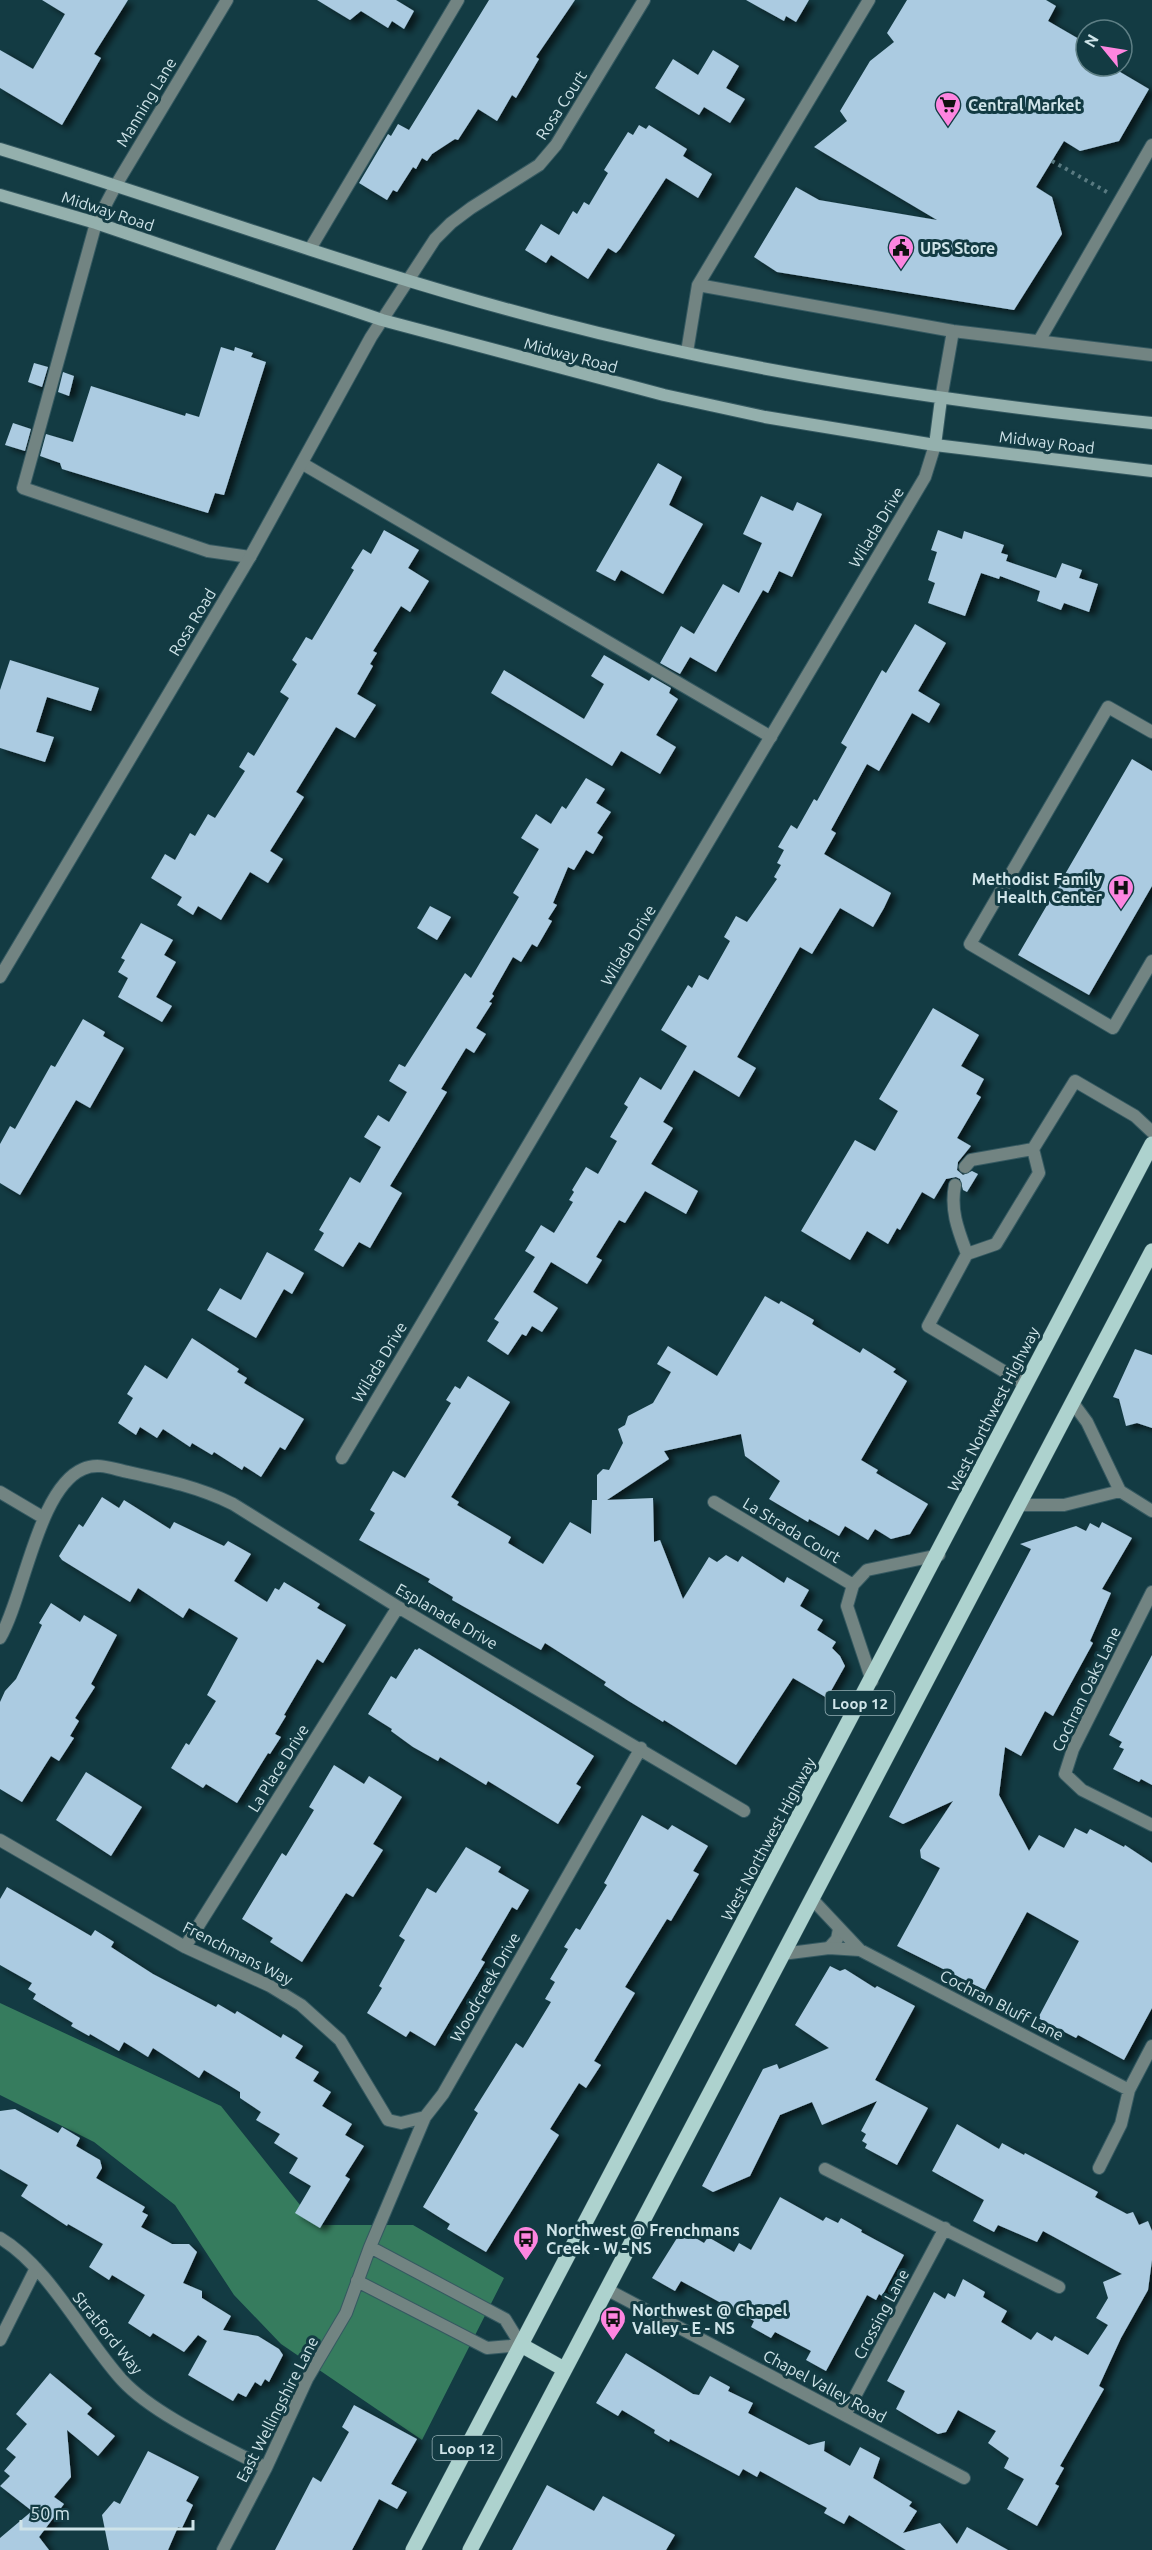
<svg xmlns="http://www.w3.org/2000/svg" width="1152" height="2550" font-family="Ubuntu,sans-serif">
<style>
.forest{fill:#367c5e}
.building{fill:#abcbe1;filter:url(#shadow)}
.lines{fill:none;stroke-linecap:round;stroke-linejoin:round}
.service-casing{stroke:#355961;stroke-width:14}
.minor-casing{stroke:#355961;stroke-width:14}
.secondary-casing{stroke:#355961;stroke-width:14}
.primary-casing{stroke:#355961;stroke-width:16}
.path{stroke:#597a81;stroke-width:4;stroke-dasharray:3 4.5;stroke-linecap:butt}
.service{stroke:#728482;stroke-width:12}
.minor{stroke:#728482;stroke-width:12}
.secondary{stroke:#94b0ad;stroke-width:12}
.primary{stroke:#add2ce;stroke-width:15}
.labels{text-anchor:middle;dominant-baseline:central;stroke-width:6;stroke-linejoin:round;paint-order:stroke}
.shield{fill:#133b43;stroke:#97b1b7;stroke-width:1.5}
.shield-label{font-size:15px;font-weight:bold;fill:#cfe4e9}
.street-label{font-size:16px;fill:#cfe4e9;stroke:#133b43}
.poi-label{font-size:16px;font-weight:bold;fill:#cfe4e9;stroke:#133b43;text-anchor:start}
</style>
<defs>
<filter id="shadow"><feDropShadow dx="6" dy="4" stdDeviation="3" flood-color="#0009"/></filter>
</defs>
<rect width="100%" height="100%" fill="#133b43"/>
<path class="forest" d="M0,2003l221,103 95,119h97l91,53 -82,162 -141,-96 -47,-49 -59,-90 -81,-63 -94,-47z"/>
<path class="building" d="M42,0h86l-34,54 7,4 -39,67 -62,-37v-38l33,19 32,-55z
M317,0h79l18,11 -10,18 -12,-8 -4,7 -27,-17 -11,9z
M489,0h86l-39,57 3,2 -23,39 -4,-3 -15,26 -19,-12 -20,31 -3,-1 -23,15 -5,7 -5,-3 -6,11 -3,-2 -16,25 -4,-2 -6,10 -28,-17 29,-49 3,2 7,-12 11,6z
M746,0h63l-13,22 -10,-6 -2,5z
M907,0h139l10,6 -8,15 38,22v23h24l39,23 -30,52 -39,10 -16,-10 -28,46 16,10 10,37 -48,76 -237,-38 -23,-15 42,-70 23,13 118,20 -123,-73 33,-26 -7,-10 30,-50 24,-19 -7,-9z
M713,50l26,16 -13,22 19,11 -15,24 -26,-16 -5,8 -44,-27 18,-29 25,16z
M639,125l7,4 3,-4 38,24 -4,7 29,18 -14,24 -32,-20 -46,71 -4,4 -8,-5 -20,31 -37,-24 -5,8 -21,-13 16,-26 18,11 14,-24 4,3 7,-12 5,3 19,-32 -4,-3 24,-38 5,3z
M221,347l13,4 1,-4 18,6 -2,4 15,5 -42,133 -9,-2 -7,20 -146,-44 -2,-6 -20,-7 6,-22 27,8 18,-56 94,30 1,-3 13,4z
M34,363l14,4 -6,20 -14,-5z
M63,372l11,4 -5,20 -11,-4z
M13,423l18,6 -6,22 -20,-6z
M658,463l24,14 -13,28 34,19 -40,70 -42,-24 -6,11 -19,-10z
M761,496l32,15 4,-9 25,12 -30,63 -13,-6 -11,22 -5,-3 -47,82 -26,-15 -10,17 -20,-11 21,-37 13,8 29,-50 16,9 23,-50 -19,-9z
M384,530l35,20 -11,18 21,13 -19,31 -9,-6 -28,45 4,2 -7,11 3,2 -16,28 19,11 -21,33 -19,-11 -40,65 8,5 -34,54 13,8 -15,24 -18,-11 -29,48 -23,-14 -5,9 -16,-10 5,-8 -31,-19 14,-24 10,6 15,-27 5,3 13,-22 7,4 30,-47 -6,-4 9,-15 6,4 35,-58 -9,-6 17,-28 -5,-4 14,-23 6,3 42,-70 -3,-2 12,-19 8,5z
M938,530l24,9 2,-8 40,14 -3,8 7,2 -2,6 50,17 6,-15 20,7 -3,8 19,6 -9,28 -25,-9 -3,7 -24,-9 3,-10 -40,-15 -1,3 -18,-6 -16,43 -37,-13 7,-20 -7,-3 9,-28 -6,-2z
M915,624l31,19 -28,48 22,13 -11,19 -17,-10 -33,58 -12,-7 -36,66 5,3 -12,21 67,39 -7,15 -11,19 -33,-19 -28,46 -12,-7 -63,110 19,11 -17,29 -45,-27 -31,52 10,6 -22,36 47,27 -12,23 -41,-23 -20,32 -6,-3 -23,37 6,3 -15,24 -36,-22 -18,30 25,16 -16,24 -10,-6 -6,10 -4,-2 -14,21 -21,-14 12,-19 -5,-3 41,-62 -10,-6 16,-26 13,8 19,-31 -4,-2 5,-8 -2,-2 14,-23 12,7 19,-33 -7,-4 18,-30 -4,-3 16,-27 21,13 26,-44 -26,-16 27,-45 4,3 7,-13 9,5 22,-39 -6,-4 12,-21 11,6 30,-43 -3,-2 7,-12 -4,-2 7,-13 -6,-3 13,-22 6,4 17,-30 3,2 30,-54 -6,-4 41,-73 4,3z
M604,655l45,26 3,-4 19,11 -2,5 9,6 -22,36 20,12 -16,27 -39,-23 -9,15 -121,-73 13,-23 80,49 20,-35 -13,-8z
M10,660l89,28 -8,23 -44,-14 -11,35 18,5 -9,25 -45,-14v-58z
M1132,759l20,12v115l-63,109 -71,-40z
M586,778l19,11 -9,14 15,9 -14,21 6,4 -10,17 -7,-4 -12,20 -6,-3 -15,36 4,2 -9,14 4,2 -15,26 -5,-3 -11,18 -8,-5 -21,37 2,2 -5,6 3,1 -16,25 10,6 -12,19 -8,-5 -25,41 6,3 -57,94 12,7 -32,55 -11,-6 -16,25 -29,-17 10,-17 -5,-3 31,-53 10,6 21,-36 -17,-10 14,-22 11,7 18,-30 -18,-11 10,-17 6,3 60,-94 6,5 48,-81 -6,-4 26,-44 -18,-11 15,-24 15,10 11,-18 4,3z
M430,906l21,11 -14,23 -20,-12z
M141,923l32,17 -9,15 12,7 -20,35 16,9 -10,16 -44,-25 10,-19 -10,-6 7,-12 -4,-2z
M933,1008l46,27 -18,31 23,13 -8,15 5,3 -24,41 14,8 -13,16 -1,8 6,5 9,-4 6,3 -11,18 -4,-2 -3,-11 -4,-2 -10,2 -12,20 -12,-7 -22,38 -3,-2 -9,16 -21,-13 -17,29 -49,-29 54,-91 20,11 23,-40 -19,-12z
M83,1019l22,13 -2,4 21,12 -34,60 -14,-8 -56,95 -20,-12v-39l10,-18 5,3 36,-64 4,2z
M267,1252l37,21 -12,21 -8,-5 -28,49 -49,-28 13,-22 21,12z
M765,1296l14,8 2,-3 33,19 -2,4 48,29 3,-5 33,21 -3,3 14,9 -46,79 17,10 -2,3 52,31 -18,30 -19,5 -16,-10 -7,11 -23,-14 -6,10 -30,-17 -1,3 -39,-23 11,-18 -35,-25 -4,-22 -77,17 5,8 -62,41 46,-2 1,44 6,-2 23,59 26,-42 8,5 9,-7 12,7 4,-6 42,27 3,-6 22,13 -9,16 23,14 -6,10 19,12 -4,6 8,8 5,10 -18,32 -34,-20 -57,87 -72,-45 -1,2 -36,-22 -23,-15 2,-3 -61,-39 -4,7 -89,-50 1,-3 -25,-15 2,-3 -71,-39 16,-27 -5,-3 23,-39 12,7 46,-75 -5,-3 9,-14 5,3 8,-13 42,26 -59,95 8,5 -2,3 54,32 -3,6 35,21 27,-42 21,12 1,-34h5v-25l6,-6 6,1 14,-27 -5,-14 7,-4 3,-9 25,-13 18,-31 -14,-8 11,-18 49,30z
M192,1338l47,31 -2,3 10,6 -3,5 60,36 -19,31 -5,-3 -19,30 -17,-11 -2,4 -28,-18 -2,3 -20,-12 -2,4 -27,-18 -6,9 -17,-11 -4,8 -18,-12 15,-25 -6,-4 18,-29 22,14z
M1135,1349l17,6v73l-15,-5 -11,3 -7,-27 -6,-2z
M102,1497l17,11 5,-8 46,29 4,-7 50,24 4,-5 23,13 -17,27 33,21 8,-14 4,2 5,-8 36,22 -3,4 29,17 -23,38 -6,-4 -33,56 2,1 -11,18 6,3 -11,17 -2,-1 -31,50 -31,-19 -3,4 -32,-20 15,-25 3,2 27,-44 -9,-6 31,-57 -49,-30 -6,10 -45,-30 -8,14 -68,-42 -3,-4 20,-32 4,3z
M1102,1522l30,16 -30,51 9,4 -21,48 3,2 -40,73 -8,-5 -24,45 -16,-9 -6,48 30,56 10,-16 25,13 11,-20 12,6 3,-5 34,18 1,-2 27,18v145l-28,52 -46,-25 -2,3 -38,-20 41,-77 -52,-29 -42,78 -88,-44 43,-78 -19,-10 -1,-8 33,-49 -50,23 -14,-7 142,-268 -11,-5 56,-18 10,5 4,-8 9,5z
M51,1603l29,19 4,-7 33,20 -26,49 4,3 -20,31 4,3 -9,15 4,2 -15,23 -8,-5 -29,46 -22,-13v-87l5,-11 11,-12 26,-54 -3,-2z
M419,1648l175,108 -18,28 5,3 -23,37 -70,-43 -2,4 -46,-28 -2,4 -25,-14 -22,-16 1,-2 -24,-15 23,-38 5,3 19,-30 2,1z
M1152,1655v130l-11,-6 -2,3 -26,-13 11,-20 -5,-2 3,-5 -13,-7z
M334,1765l30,19 5,-8 33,21 -29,47 10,6 -30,47 -7,-4 -44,69 -32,-20 3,-4 -31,-19 40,-66 4,3 28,-46 -5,-3z
M86,1772l56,35 -31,49 -55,-36z
M642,1815l26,15 4,-5 36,21 -15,25 6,3 -28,47 -4,-2 -42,68 10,6 -41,68 7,4 -15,23 -7,-5 -29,46 9,6 -73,117 -39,-23 3,-5 -27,-17 55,-94 -4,-3 42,-67 7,5 28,-46 -6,-3 10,-17 -5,-3 18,-30 -4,-2 12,-19 4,2 27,-45 -3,-2z
M466,1847l35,20 -3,5 31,18 -12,20 -5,-3 -31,53 4,2 -50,84 -25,-15 -4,6 -39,-24 15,-25 -3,-2 26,-46 -6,-4 28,-48 9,5z
M7,1887l84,49 4,-6 19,12 -3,5 42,27 63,33 2,-3 17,10 2,-3 44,27 2,-4 20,12 -8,12 24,14 -6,9 18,11 -9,14 30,18 -7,11 19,11 -19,30 5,3 -30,49 -25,-15 16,-27 -22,-13 9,-15 -24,-15 6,-9 -24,-14 5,-8 -21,-14v-6l-36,-22 -5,8 -46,-30 -5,9 -24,-15 -5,9 -29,-17 -1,2 -18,-10 2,-3 -40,-24 3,-5 -8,-5 4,-6 -32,-18v-66z
M830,1966l10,5 5,-2 30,19 2,-2 38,20 -40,74 53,28 -31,57 -32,-17 2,-4 -5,-3 4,-7 -5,-3 16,-30 -55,24 -10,-23 -32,13 -30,61 -37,16 -11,-6 61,-117 14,-5 2,5 50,-21 -34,-23z
M15,2109l43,24 4,-6 18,11 -4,8 24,14 2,8 -6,10 49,29 -3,5 6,3 -7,12 31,17h17l8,8 -14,31 19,8v7l29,18 -8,14 35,6 21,13 4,6 -14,27 -4,-3 -4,7 -6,-4 -9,15 -8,-4 -5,8 -45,-26 19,-34 -9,-6 -14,17 -31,-19 -3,4 -22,-14 17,-28 -33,-20 -3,5 -20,-13 14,-23 -35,-20 -1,2 -46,-30 7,-11 -28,-16v-58z
M957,2124l42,25 3,-6 22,12 1,-2 73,39 -3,5 32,17 6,-2 6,13 9,-4 4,10v29l-4,30 -27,48 -22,48 5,3 -44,77 4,2 -9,16 4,2 -22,40 -30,-17 17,-30 -20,-11 5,-10 -21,-15 8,-12 -38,-21 -12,22 -8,2 -42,-25 9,-18 -18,-10 47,-89 11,7 3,-6 7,4 8,-18 22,13 -2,5 24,14 -6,11 30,18 6,-8 15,9 3,-5 33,19 20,-30 -12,-7 12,-20 -5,-16 19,-8 -79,-43 -6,11 -39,-17 -4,7 -21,-11 11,-21 -52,-29z
M780,2197l43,24 3,-4 12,6 3,-5 21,12 -1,2 43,23 -22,41 -3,-2 -3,6 -9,-5 -41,76 -20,-11 5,-9 -36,-19 -4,6 -20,-11 3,-6 -73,-40 -6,10 -23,-13 30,-48 22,13 4,-6 26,15 5,-9 12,7z
M626,2353l67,41 6,1 11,-19 20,11 -2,4 25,12 -5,10 61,32 16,-4 -1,10 26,15 10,-19 20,11 -7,20 39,24 -3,4 8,5 -14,22 37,-10 17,21 10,-17 41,23h-102l-57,-35 -5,9 -20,-11 3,-5 -67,-37 -3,6 -14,-8 -4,7 -69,-37 -1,3 -15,-9 1,-3 -33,-20 -4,6 -22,-13z
M50,2373l42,35 -5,6 28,22 -17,20 -31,-26 4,47 -17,20 10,7 -25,33 10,13h-49v-12l32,-27 -32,-25 10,-10 -6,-5 12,-14 -10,-8 21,-25 -11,-10z
M354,2405l63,34 -26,45 16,8 -10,17 -18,-10 -27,51h-77l38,-73 8,5 28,-50 -7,-5z
M148,2451l51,26 -13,24 7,4 -11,23 -4,-1 -10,23h-59l-7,-35 12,-14 6,3z
M547,2485l47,26 9,-15 72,39 -9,15h-154z"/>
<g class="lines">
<defs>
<path id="service" d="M96,223l-73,265 185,63 42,6
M310,249l148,-249
M698,285l255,46 199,24
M1039,341l113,-196
M687,352l11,-67 171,-285
M941,399l12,-68
M303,464l468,273
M1152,732l-44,-25 -138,237 143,84 39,-67
M965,1167l6,-7 62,-11
M955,1185c-5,25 3,45 12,69
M1025,1384l-97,-58 39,-72 29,-10 43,-71 -6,-24 42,-68 60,35 17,16
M829,1948l8,-9 2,-10"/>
<path id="minor" d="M96,223l20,-38 111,-185
M0,977l250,-420 121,-220 64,-98 16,-16 20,-15 68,-43 17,-20 88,-145
M1073,1403l14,19 33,69 32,20
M342,1458l583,-981 10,-32
M0,1492l44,26
M714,1502l139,83
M1020,1505h44l56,-14
M1152,1592l-79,157 -8,25 17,16 70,35
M0,1638c24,-41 38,-150 83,-169 15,-7 30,0 45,3 37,8 70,15 105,32l165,103 346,204
M872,1681l-25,-75 6,-21 14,-15 72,-15
M0,1840l185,107 85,39 31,19 39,35 48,80 13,3 24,-6
M812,1899l48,51 269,140 -8,34 -22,44
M185,1947l213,-340
M782,1954l47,-6 31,2
M1129,2090l23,-44
M825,2169l234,118
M0,2238c49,29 83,99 122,142 32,35 102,66 144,88
M357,2281l130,67 34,-3 -16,-26 -135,-72
M606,2289l358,189
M0,2340l36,-72
M845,2415l100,-187
M223,2550l43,-82 41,-89 39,-66 24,-66 55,-130 18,-23 198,-346"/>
<path id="secondary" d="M0,149c183,56 362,123 547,171 198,52 401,82 605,103
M0,195l96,28 286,97 282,75 101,22 170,28 217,26
M935,445l6,-46"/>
<path id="primary" d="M521,2345l43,24
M413,2550l739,-1406
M470,2550l682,-1299"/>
</defs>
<use href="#service" class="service-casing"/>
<use href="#minor" class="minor-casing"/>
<use href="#secondary" class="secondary-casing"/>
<use href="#primary" class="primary-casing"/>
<path class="path" d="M1052,161l55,31"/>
<use href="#service" class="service"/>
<use href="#minor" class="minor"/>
<use href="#secondary" class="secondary"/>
<use href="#primary" class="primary"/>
</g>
<defs>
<symbol id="supermarket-pin" viewBox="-11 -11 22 30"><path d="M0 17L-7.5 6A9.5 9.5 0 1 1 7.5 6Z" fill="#fe85e0" stroke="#133b43"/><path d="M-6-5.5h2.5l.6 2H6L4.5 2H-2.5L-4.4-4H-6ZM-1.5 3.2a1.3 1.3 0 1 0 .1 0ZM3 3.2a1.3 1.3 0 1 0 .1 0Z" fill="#111"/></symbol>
<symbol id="civic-pin" viewBox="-11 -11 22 30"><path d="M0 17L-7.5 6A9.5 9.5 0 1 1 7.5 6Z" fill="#fe85e0" stroke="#133b43"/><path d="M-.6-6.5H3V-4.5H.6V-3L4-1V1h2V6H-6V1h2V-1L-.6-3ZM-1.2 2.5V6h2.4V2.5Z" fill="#111"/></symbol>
<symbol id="hospital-pin" viewBox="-11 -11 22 30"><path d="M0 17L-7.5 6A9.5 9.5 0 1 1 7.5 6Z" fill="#fe85e0" stroke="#133b43"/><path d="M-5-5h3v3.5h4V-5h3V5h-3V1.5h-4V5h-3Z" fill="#111"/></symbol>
<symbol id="bus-pin" viewBox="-11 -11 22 30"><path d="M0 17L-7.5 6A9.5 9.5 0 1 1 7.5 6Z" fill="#fe85e0" stroke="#133b43"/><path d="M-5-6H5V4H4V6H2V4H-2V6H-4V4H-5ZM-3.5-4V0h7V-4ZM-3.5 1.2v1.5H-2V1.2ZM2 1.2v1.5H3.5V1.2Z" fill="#111"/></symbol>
</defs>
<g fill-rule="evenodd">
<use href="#supermarket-pin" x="933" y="90" width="30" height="40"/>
<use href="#civic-pin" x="886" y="233" width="30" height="40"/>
<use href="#hospital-pin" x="1106" y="873" width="30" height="40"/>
<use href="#bus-pin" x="511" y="2224" width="30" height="40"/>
<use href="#bus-pin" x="598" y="2304" width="30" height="40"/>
</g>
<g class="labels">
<g class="shield">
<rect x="825.5" y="1691" width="69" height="24" rx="4.5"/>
<rect x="432.5" y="2436" width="69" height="24" rx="4.5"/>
</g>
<g class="shield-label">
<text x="860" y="1703">Loop 12</text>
<text x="467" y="2448">Loop 12</text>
</g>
<g class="street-label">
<text transform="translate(146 102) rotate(-59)">Manning Lane</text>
<text transform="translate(561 105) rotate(-57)">Rosa Court</text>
<text transform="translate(108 211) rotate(18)">Midway Road</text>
<text transform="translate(571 355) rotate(15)">Midway Road</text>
<text transform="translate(1047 442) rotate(7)">Midway Road</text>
<text transform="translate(876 527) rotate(-59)">Wilada Drive</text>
<text transform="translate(192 622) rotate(-59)">Rosa Road</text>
<text transform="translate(628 945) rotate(-59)">Wilada Drive</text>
<text transform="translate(379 1362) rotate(-59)">Wilada Drive</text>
<text transform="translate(993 1409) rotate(-63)">West Northwest Highway</text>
<text transform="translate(792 1530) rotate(31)">La Strada Court</text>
<text transform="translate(447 1616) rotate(30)">Esplanade Drive</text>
<text transform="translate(1086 1689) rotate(-64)">Cochran Oaks Lane</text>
<text transform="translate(278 1768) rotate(-58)">La Place Drive</text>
<text transform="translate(768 1839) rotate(-62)">West Northwest Highway</text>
<text transform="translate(238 1953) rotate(27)">Frenchmans Way</text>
<text transform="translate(485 1987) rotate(-60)">Woodcreek Drive</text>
<text transform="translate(1002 2005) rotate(27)">Cochran Bluff Lane</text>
<text transform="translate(881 2314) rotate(-62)">Crossing Lane</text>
<text transform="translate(108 2333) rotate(51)">Stratford Way</text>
<text transform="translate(825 2386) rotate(28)">Chapel Valley Road</text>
<text transform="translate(277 2409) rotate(-63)">East Wellingshire Lane</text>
</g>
<g class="poi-label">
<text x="968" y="105">Central Market</text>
<text x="920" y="248">UPS Store</text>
<text x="1102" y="879" text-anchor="end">Methodist Family<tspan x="1102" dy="18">Health Center</tspan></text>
<text x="546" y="2230">Northwest @ Frenchmans<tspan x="546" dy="18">Creek - W - NS</tspan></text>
<text x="632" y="2310">Northwest @ Chapel<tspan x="632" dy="18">Valley - E - NS</tspan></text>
</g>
</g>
<g transform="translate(1104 48) rotate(300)"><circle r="28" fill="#133b43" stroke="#5e7f85" stroke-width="1.5"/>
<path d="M0-4.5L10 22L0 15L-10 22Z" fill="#fe85e0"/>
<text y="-9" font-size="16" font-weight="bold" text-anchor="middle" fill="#cfe4e9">N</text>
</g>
<path d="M21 2520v9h172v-9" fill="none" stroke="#cfe4e9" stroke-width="3"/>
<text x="30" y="2520" font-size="18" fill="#cfe4e9" stroke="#133b43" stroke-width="4.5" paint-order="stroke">50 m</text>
</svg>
